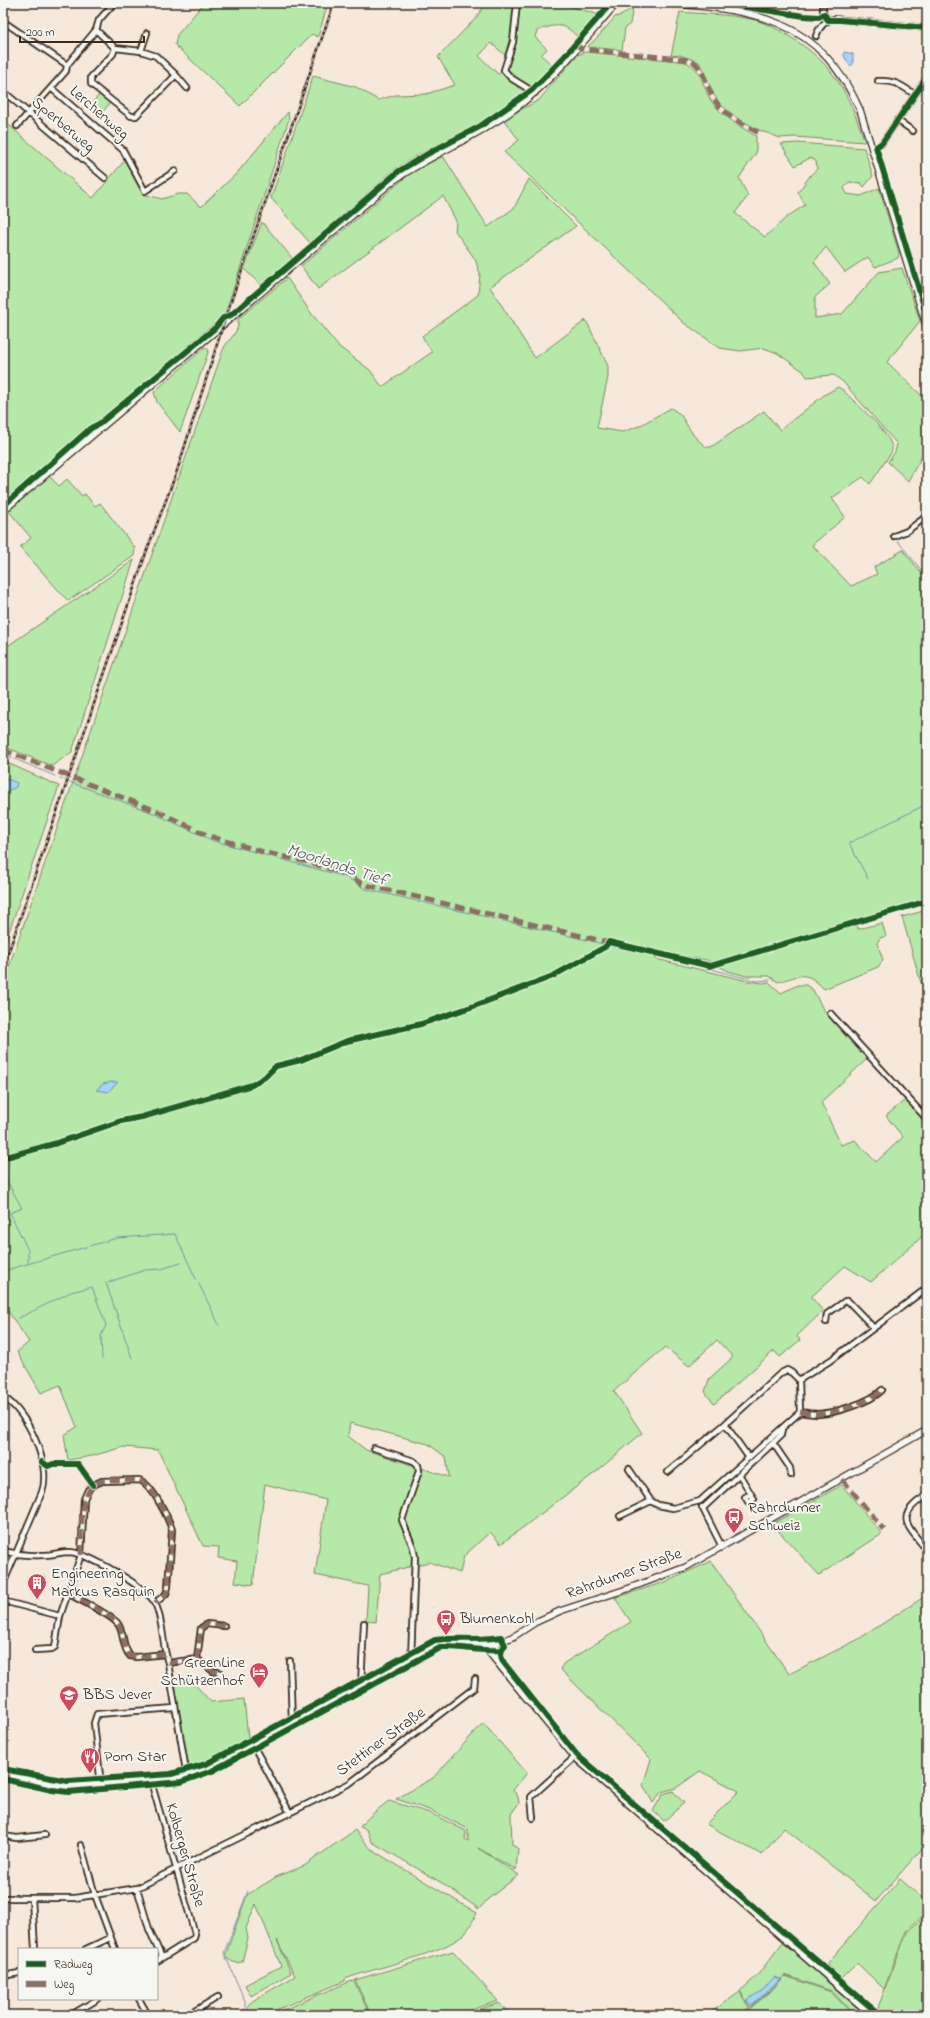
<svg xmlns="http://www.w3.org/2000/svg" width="930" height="2018" font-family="'Indie Flower',sans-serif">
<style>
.green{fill:#b6e8a9;stroke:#788964;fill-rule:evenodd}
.water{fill:#a2d4ff;stroke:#7990a5}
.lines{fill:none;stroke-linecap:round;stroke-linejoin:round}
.stream{stroke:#7990a5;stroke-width:1}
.minor-casing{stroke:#3b2a1e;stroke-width:8}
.tertiary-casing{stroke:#3b2a1e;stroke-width:8}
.secondary-casing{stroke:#3b2a1e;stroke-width:9}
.minor{stroke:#f6f6f2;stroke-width:4.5}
.tertiary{stroke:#f6f6f2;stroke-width:5.5}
.secondary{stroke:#f6f6f2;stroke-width:6}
.rail-casing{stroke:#3b2a1e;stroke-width:2.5}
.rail{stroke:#f6f6f2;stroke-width:1;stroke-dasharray:3;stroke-linecap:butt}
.quiet{stroke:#8d6e63;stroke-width:5;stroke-dasharray:10 5;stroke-linecap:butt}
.cycleway-casing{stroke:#f6f6f2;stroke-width:8}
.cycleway{stroke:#1b5e20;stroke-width:6}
.labels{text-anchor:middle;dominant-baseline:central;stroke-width:4;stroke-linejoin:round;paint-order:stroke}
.street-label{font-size:16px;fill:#3b2a1e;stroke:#f6f6f2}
.poi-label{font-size:16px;fill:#3b2a1e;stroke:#f6f6f2;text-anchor:start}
.water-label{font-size:17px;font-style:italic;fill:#555456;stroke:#f6f6f2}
</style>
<rect width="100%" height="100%" fill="#f6e9db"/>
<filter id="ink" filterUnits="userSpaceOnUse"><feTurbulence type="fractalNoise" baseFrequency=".025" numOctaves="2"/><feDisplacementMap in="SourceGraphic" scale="8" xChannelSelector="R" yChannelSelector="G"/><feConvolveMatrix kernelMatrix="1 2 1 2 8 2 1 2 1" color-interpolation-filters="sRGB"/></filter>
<g filter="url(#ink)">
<path class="green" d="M204,3h124l-10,34 -6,-3 -72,72 -65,-61 2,-10z
M519,3h48l-1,2 31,9 -17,23c-5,-1 -6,-4 -10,-7 -10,-8 -23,-3 -33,1l-2,6 12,12 -6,6 12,11 -22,23 -19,-12 -6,-7 10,-34z
M515,5l-3,24 -7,26 -14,-12 -12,13 19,18 4,-2 9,9 16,10 -48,33 -60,30 -24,15 -85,74 -39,-45 42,-122 43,11 22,13 18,-5 30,-1 29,-9 -17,-28 38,-39 8,-12z
M633,7l-3,17 -5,4 -3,22 -35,-3 10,-9 18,-21 7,-2z
M680,12c23,2 47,2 70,7 13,2 27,10 39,17 46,29 59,56 76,106l-70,-5 -15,1 -21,-8 -22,-12 -16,-13 -7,-10 -15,-33 -19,-7 -9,1z
M586,52l94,9c23,3 21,25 32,41 11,15 29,25 44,34v17l-17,25 9,18 -13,17 30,24 23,-21 17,-11 -7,-13c7,-8 10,-16 19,-23l-1,-8 -6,-3 -15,8 -14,-22 17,-1 66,5 9,28 -9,11 -3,-4 -12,-1 -5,6 3,6 14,2 18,-8 20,65 -1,5 -23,9 -7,-10 -23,15 -19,-25 -12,15 16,22 -15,13v21l27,-4 37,-42 23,-4 18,53 -33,41 40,39v46l-19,34 -20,-19 7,-10 2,-8 -54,-62 -9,-7 -27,2 -4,-6 -26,-18 -13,-5 -24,3 -20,-3 -36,-25 -180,-171 15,-12 -16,-21 36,-19 38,-45z
M101,93l10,9 -12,14 -11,-9z
M288,112l1,7 -64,195 -221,190 -1,-384 90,78 32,-38 18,34 19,5 16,-5h9l14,13 36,-34z
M443,156l45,71 26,-19 15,-29 47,47 -86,61 45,71 51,-38 22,46v11l-11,51 26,4 16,-6 32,-18 9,6 14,22 12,11h5l53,-36 16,19 44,-35 14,-8 5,3c13,14 42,38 48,54 2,4 1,6 0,9l-21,31 -7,-7 -31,21 13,19 -33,28 39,41 26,-12 -3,-7 29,-17 20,25 4,-2v326l-71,20 2,10 24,-6 4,13 -6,2 -3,5 6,17 -5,7 -54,22c-18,-19 -23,-14 -46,-7l-9,-6h-23l-18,-5 -21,-11 -51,-8v7l92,22 15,2 6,-1 12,11 17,-8h8l7,5 10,19 45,49 -47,44 20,43 14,-5 21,22 27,-25 -17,-21 20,-17 21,23v114l-2,-2 -54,48 -26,-16 -34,31 12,14 -26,25 3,4 -20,17 -6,-6 -60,53 -9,-12 4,-13 24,-22 -16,-17 -28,26 -24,-19 -51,44 28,42 -46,39 -95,72 -11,-12 -26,24 -4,17 -31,-11 -49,12 -4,48 -10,-1 2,-35 -53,-11 11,-75 -61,-16 -12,101 -18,-3 2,-21 -19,-3 1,-11 -16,-1 -45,-96 -34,-3 -32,9 -24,4 -4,-25 13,-8 -17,-42 -19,8 -24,-41 12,-10 -26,-38v-320l220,-634c5,-12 17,-16 15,-31l49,-41 24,35 27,33 32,24 12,17 50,-35 -10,-16 56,-41 2,-21 -5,-15 -20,-28 1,-10 -13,-25 -125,93 -17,-23 111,-94zM350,1423l78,21 18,13 3,20 -83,-27 -18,-14z
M262,222l31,37 -30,28 -19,-18z
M205,347l4,3 -29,82 -23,-30 -3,-10z
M49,476l10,10 8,-7 15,17 3,-2 10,12 5,-3 35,45 -1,8 -66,45 -48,-54 11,-9 -23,-28z
M134,560l-62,192 -20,14 -49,-20v-97z
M3,761l56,25 -56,163z
M927,910v71l-6,2 -19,-66z
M842,1485l40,49 -63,41 -47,-51z
M711,1561l78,113 68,-34 70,-45v181l-6,7 6,6v54l-51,58 -92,-73 -22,27 -56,-31 33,-33 -39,-20 -24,17 -15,4 -8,11 -10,-18 8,-26 -91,-90 4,-6 67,-41 -16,-24 53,-17z
M172,1677l18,2 21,23 33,-3 4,39c-16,8 -46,29 -63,28z
M483,1723l44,50 -14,17 5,7 1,6 -8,11 1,30 6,5 -2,21 -38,-22 41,27 -31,24 -9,10 -37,-26 -70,-41 -5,-12 -7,-3c2,-5 24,-23 29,-26l41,12 36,18 -1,8 3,2v-12l-36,-18 -36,-12 37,-21z
M673,1791l11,12 -20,18 -11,-10 10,-17z
M355,1830l17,20 105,63c-4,7 -8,16 -13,21 -18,19 -90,34 -119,45v2l-81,34h-16v-10l6,-5 41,-24 -18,-36 14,33 -40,23 -6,-11 36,-19 -25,-62 -10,24 2,10 -6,24c-7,2 -13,-1 -17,-6l22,-61 29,-18 28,-11z
M900,1879l27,23v10l-21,19 -22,58 -27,-26 -16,16 -14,-15z
M927,1915v100h-43l-7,-5 30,-78z
M783,1942l86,73h-15l-22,-24 -47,-16 -17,18 -18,14 -10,-16 17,-15z
M453,1951l45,50 -43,14h-84l-16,-35z
M785,1976l46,16 22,23h-111l27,-22z
M354,1981l16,34h-99l78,-33z
M740,1992l9,16 -9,7h-33z
M499,2003l12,12h-50z"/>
<path class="water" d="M844,52l9,2v10l-3,2 -6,-10z
M3,777l14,6 -1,4 -13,6z
M111,1082h7l-10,10 -12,-2 7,-6z
M774,1977l7,2 -16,15 -14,11 -4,-5 16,-10z"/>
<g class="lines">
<path class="stream" d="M896,539l31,38
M927,721l-2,2 2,3
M3,754l52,22
M60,778l5,2
M70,782l83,31 61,28 132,36 19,12 239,55
M868,879l-19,-36 78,-39
M609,946l95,21 52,14 14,-1
M3,1174l19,34 -12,5 18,37v12
M3,1271l114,-33 58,-4 21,45
M199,1284l20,41
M19,1318l52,-26 21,-5 14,38 -5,11 1,23
M132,1358l-26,-75 39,-13 16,-1 20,-6
M245,2015v-14l-21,-48 24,-62"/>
<defs>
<path id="minor" d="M517,3l-4,39 -9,28 7,8 24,15
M823,3v9l5,8
M3,28l4,-4 60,41 -1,6 -49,55
M96,30l19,18 -2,6 -22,23v7l40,32h5l40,-41 11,13
M816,36c3,-8 9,-16 18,-17l93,9
M115,48l26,3 15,5 20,19
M141,51l6,-18
M67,65l29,-35 3,-10 15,-17
M878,81c16,-1 23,4 36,13
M51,88l72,62 22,41 30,-20
M3,91l102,87
M897,120l16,11
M882,143l45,-66
M894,536l13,-5 20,-15
M830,1013l97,106
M826,1322l1,-8 18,-13h3l26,27
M799,1380l32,-20 96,-72
M3,1397c24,14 49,68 39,95l-39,92
M800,1412c6,1 13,2 19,2 16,-1 52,-12 63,-24
M725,1424l24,34
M773,1443l17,25 1,7
M374,1448l40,13 4,4 1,6 -17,49 11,27 2,10 -4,101
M629,1469l22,32 7,4 15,3 27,-7 100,-89 -1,-32
M668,1472l57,-48 56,-51 6,-3 5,3 7,7
M739,1474l12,20 -6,3 4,6 5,-4 -3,-5
M927,1495c-33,21 -21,30 0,55
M702,1507l20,40
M703,1508l70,-65 8,-8 1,-6
M620,1516l31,-15
M3,1551c13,3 26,5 39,4 10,0 19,-3 28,-3 17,1 78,36 85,51 9,19 7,41 13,60l19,114
M67,1593c11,6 45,22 51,31 7,10 3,21 12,32l6,1 29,-3
M3,1601l57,15
M35,1650l17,-1 3,-2 5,-31 21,-61 3,-56 4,-9 5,-5 9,-4 37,-1c13,4 29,37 33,50l-4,57 -2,7 -11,9
M197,1659l16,12 8,2
M290,1661l2,62
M168,1663l29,-4 4,-31 6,-4 17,2
M361,1685l3,-62
M253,1745l37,68
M149,1782l3,3 43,149 -1,4 -37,23
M101,1785l-7,-62 3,-9 78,-6
M533,1818l-2,-21 44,-40
M3,1836l14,2 28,-3
M81,1845l14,50 20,54
M137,1888l12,41 13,29
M3,1898h72l62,-10 213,-105 124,-95 1,-9
M32,1898l3,51
M86,1949l24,-11
M3,1976l16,-3
M139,1999l9,16
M198,2009l20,-12
M71,2015l27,-16
M187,2015l11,-6 3,6"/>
<path id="tertiary" d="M664,3c92,7 155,15 196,107l67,218
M3,511l390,-330c37,-26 79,-42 116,-68 42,-29 74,-72 108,-110
M496,1643l17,-6 23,-15 24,-11 70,-23 56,-21 241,-137"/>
<path id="secondary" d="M487,1644l3,9 85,104 297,258
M3,1774l64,13 82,-5 38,-5 37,-17 214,-116c19,-6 39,1 58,-1l4,20"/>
</defs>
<use href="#minor" class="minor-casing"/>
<use href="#tertiary" class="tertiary-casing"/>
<use href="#secondary" class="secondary-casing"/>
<use href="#minor" class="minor"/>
<use href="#tertiary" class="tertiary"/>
<use href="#secondary" class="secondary"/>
<defs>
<path id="rail" d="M3,968l144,-418 30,-79 49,-155 108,-313"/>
</defs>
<use href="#rail" class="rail-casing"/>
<use href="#rail" class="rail"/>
<path class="quiet" d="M822,8l1,-5
M575,44l7,5 109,11c15,10 15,28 25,42 10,14 28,23 43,31
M3,750l156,62 50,24 58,17 41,9 41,13 13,9 249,59
M800,1412c6,1 13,2 19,2 16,-1 52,-12 63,-24
M842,1479l42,51
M81,1555c1,-21 -4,-69 21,-74 12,-2 26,-1 37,-1 13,4 29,37 33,50l-4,57 -2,7 -11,9
M67,1593c11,6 45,22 51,31 7,10 3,21 12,32l6,1 29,-3
M197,1659l16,12 8,2
M168,1663l29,-4 4,-31 6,-4 17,2"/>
<defs>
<path id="cycleway" d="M719,3l85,13 15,1 5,-3 4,6h12l87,8
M927,77l-45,66 -6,4 51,169
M3,506l88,-78 8,-4 116,-96 8,-10 8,-3 168,-144 30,-18 50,-26 53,-37 32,-33 47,-54
M3,1158l54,-15 64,-22 21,-4 110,-32 13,-8 11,-11 25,-6 46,-19 74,-17 53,-18 79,-30 52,-29 4,-5 101,24 217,-65
M42,1462l6,4 5,-2h25l15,21
M3,1769l65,12 103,-7 35,-10 229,-124c22,-3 44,1 66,-3l4,8c-5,7 -5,11 -1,18l73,92 303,260
M3,1779l49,11 16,2 113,-10 31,-11 230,-124c20,-1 39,5 59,3"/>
</defs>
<use href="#cycleway" class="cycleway-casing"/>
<use href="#cycleway" class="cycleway"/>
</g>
</g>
<defs>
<symbol id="bus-pin" viewBox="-11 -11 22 30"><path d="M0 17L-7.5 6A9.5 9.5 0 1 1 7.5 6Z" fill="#d1495b" stroke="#f6f6f2"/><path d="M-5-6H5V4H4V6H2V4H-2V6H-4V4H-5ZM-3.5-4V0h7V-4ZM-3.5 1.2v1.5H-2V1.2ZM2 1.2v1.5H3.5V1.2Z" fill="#fff"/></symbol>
<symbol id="building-pin" viewBox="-11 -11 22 30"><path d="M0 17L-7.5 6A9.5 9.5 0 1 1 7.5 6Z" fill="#d1495b" stroke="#f6f6f2"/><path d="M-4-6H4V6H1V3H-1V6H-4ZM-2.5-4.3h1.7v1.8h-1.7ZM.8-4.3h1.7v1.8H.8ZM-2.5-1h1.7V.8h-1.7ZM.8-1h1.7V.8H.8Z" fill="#fff"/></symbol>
<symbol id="hotel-pin" viewBox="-11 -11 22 30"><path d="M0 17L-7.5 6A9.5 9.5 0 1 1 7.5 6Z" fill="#d1495b" stroke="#f6f6f2"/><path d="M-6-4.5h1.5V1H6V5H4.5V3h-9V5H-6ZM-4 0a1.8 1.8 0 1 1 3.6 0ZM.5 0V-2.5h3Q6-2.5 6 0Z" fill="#fff"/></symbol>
<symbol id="school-pin" viewBox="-11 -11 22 30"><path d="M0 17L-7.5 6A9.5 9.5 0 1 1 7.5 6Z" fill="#d1495b" stroke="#f6f6f2"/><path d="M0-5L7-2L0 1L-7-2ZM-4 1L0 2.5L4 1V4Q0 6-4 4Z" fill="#fff"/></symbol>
<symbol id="restaurant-pin" viewBox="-11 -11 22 30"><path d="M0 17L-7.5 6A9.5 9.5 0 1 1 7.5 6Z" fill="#d1495b" stroke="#f6f6f2"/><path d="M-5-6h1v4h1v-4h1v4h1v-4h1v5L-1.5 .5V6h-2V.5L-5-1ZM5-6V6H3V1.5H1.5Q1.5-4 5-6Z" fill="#fff"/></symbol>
</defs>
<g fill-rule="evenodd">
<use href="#bus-pin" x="723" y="1506" width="22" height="30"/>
<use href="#building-pin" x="26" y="1572" width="22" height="30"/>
<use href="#bus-pin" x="435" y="1608" width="22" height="30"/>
<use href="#hotel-pin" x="248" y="1661" width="22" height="30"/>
<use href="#school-pin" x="58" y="1684" width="22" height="30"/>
<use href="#restaurant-pin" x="79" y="1746" width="22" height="30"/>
</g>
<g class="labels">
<g class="street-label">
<text transform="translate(99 113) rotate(41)">Lerchenweg</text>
<text transform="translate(63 125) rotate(40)">Sperberweg</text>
<text transform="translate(624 1574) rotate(-20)">Rahrdumer Straße</text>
<text transform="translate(381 1742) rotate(-36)">Stettiner Straße</text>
<text transform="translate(185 1855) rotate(74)">Kolberger Straße</text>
</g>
<g class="poi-label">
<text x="748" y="1508">Rahrdumer<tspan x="748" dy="18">Schweiz</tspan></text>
<text x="51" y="1574">Engineering<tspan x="51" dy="18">Markus Rasquin</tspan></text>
<text x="460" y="1619">Blumenkohl</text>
<text x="245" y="1663" text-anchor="end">GreenLine<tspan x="245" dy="18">Schützenhof</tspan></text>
<text x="83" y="1695">BBS Jever</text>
<text x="104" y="1757">Pom Star</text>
</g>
<g class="water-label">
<text transform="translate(337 865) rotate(18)">Moorlands Tief</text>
</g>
</g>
<rect width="930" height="2018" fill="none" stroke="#f6f6f2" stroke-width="16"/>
<rect x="8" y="8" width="914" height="2002" fill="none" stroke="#3b2a1e" stroke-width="1.5" filter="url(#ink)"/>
<rect x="18" y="1948" width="140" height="52" fill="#f6f6f2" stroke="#aba49d"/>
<rect x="26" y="1961" width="20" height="6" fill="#1b5e20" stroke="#aba49d"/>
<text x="54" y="1968" font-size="12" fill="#3b2a1e">Radweg</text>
<rect x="26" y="1981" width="20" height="6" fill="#8d6e63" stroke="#aba49d"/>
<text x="54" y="1988" font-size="12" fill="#3b2a1e">Weg</text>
<path d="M20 36v6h124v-6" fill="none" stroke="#3b2a1e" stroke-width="2"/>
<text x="26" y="36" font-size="12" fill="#3b2a1e" stroke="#f6f6f2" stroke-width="3" paint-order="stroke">200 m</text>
</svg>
